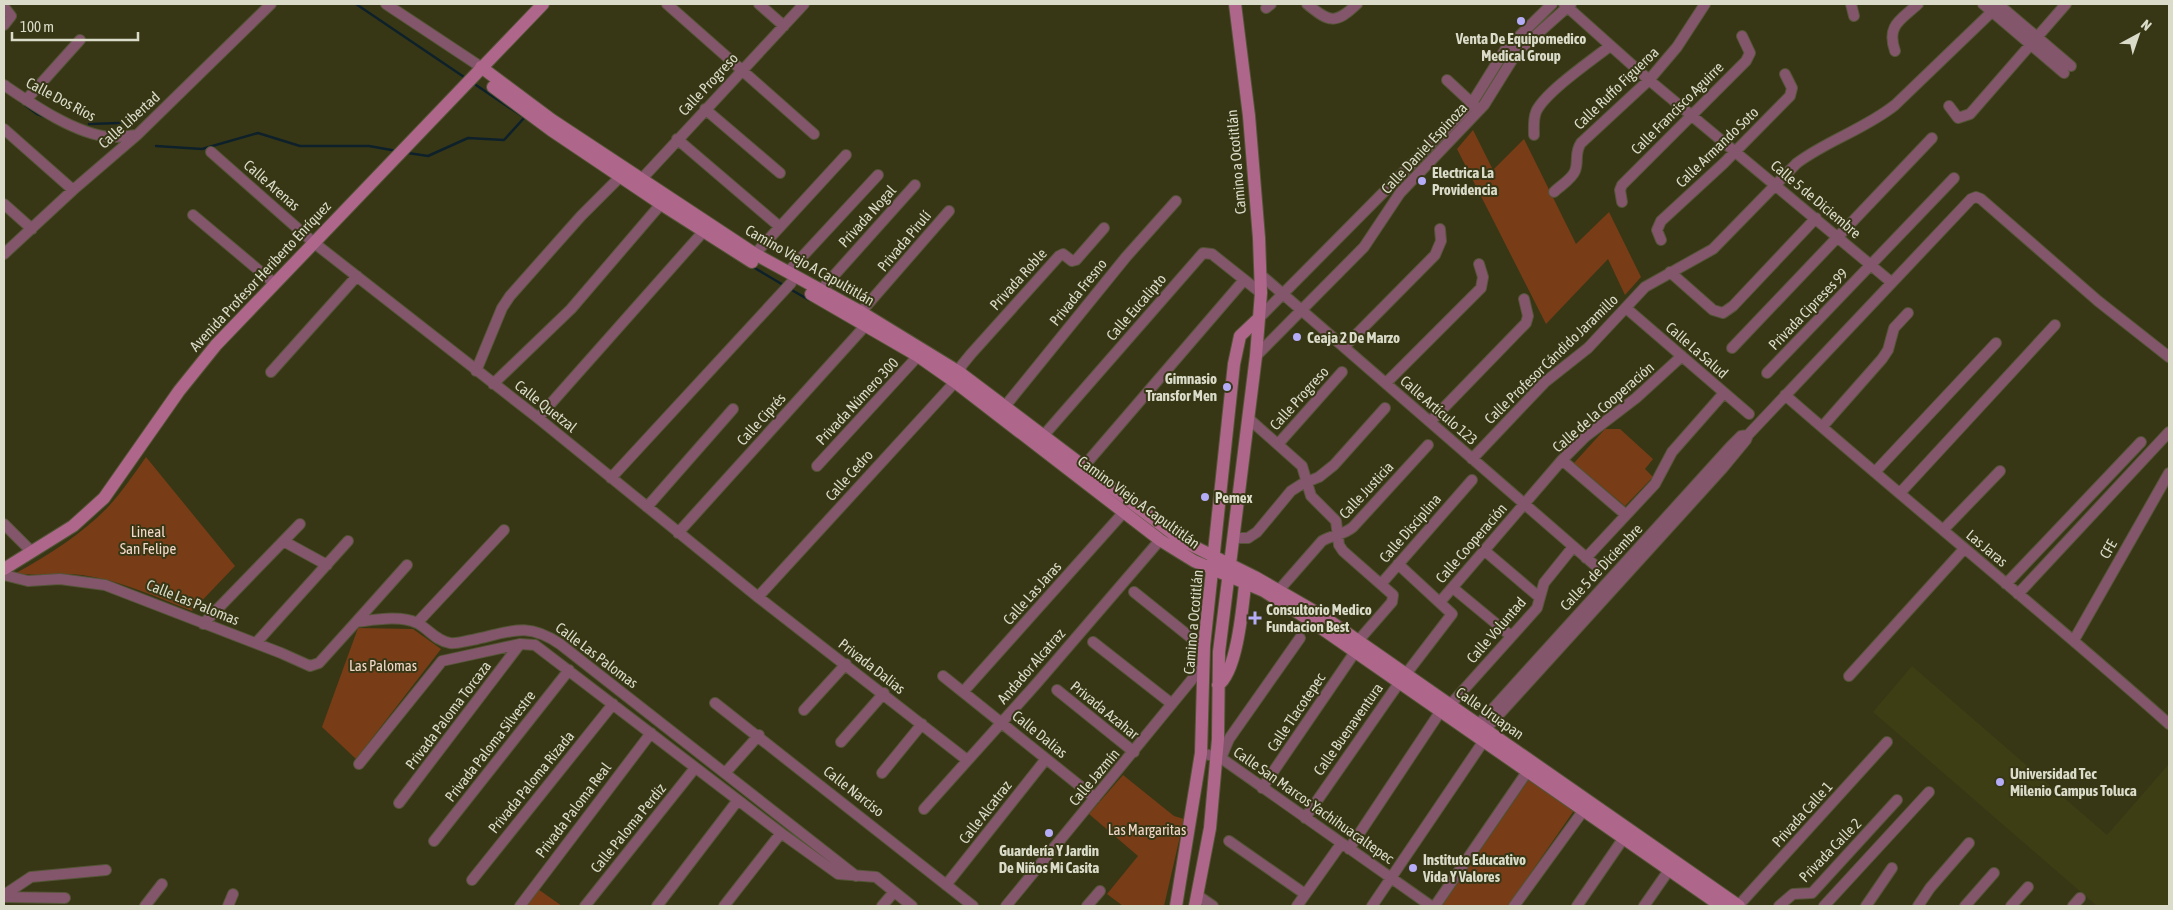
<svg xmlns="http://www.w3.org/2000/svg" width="2173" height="910" font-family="'Asap Condensed',sans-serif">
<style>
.built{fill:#3e3e15}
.green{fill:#783c17}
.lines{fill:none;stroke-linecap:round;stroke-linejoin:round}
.stream{stroke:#0e212a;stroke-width:2.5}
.minor-casing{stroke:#545536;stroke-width:12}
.secondary-casing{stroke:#545536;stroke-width:14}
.minor{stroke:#83566c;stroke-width:10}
.secondary{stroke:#ae678b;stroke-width:12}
.poi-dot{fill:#b5acf8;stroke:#373716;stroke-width:2}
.labels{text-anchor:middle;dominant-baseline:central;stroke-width:4;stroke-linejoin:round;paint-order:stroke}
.poi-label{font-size:15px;font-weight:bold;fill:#dadbc8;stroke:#373716;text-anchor:start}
.street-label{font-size:15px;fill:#dadbc8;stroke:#373716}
.park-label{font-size:15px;fill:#f4d8ca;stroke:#373716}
</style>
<rect width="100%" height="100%" fill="#373716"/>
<path class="built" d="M1912,666l195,169 62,-71v142h-72l-224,-194z"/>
<path class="green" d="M1473,130l20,40 31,-31 52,105 33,-32 32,65 -16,18 -17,-36 -62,65 -89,-175z
M1605,429h15l33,30 -8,10 8,8 -28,29 -51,-43z
M146,457l89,109 -43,45c-36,-14 -72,-31 -110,-36 -22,-3 -44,2 -66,-2 33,-18 66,-39 92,-66 14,-15 26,-33 38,-50z
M358,628l55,1 28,20 -85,110 -34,-32z
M1123,775l51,41 10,3 -20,87h-41l-16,-12 31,-38 -49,-42z
M1530,778l45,31 -67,97h-66z
M535,887l27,19h-42z"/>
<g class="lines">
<path class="stream" d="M356,4l111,75
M473,83l52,35
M21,102l16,12 11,4
M89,124l31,-1
M156,146l46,3 56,-16 42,13h69l28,5
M408,153l20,3 40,-18 36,2 20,-22
M753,267l32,19
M790,289l19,11"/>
<defs>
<path id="minor" d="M386,4l95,63
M667,4l147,130
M759,4l25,22
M1307,4c22,18 28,21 50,0
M1564,4l85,76 242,202
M1851,4l3,12
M1983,4l81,69
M1998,4l73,62
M4,7l7,9 -7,9
M1266,8l5,-4
M1895,51c-9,-26 6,-31 23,-47
M1447,80l29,27
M4,85c28,19 71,49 106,52 9,0 18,-1 27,-2
M26,100l54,-60
M1949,106l9,12 12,-4 96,-110
M705,109l75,64
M4,129l69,61
M1534,135c0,-8 -1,-15 2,-23 8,-19 56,-52 74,-66
M677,139l103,88
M211,152l102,90 225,176 220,179 209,163
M637,184l167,-180
M1554,192c6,-6 18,-13 21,-21 4,-10 -1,-18 6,-28l68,-63 28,-33 28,-43
M1622,202l-2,-12 2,-5 124,-124 4,-8 -8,-17
M4,204l28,25
M193,215l81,68
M1661,240l-4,-10 4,-9 63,-58 66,-67 2,-8 -7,-14
M4,254l69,-64 64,-55 134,-131
M755,254l91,-99
M788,272l90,-97
M1670,272l43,38 10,3 10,-7 83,-88
M1261,275l336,292
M821,290l94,-105
M1626,308l123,106
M861,312l88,-101
M1259,318l213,-215 33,-53 47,-46
M1344,347l91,-92 6,-14 -1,-12
M1732,348l200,-210
M1256,356l108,-109 36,-54 84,-88 33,-53 54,-48
M476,371l26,-63 8,-12 71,-80 39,-39
M271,372l86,-96
M1767,373l187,-195
M1386,383l95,-95 2,-11 -4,-13
M493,384l78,-75 90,-105
M1785,395c127,111 258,217 384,329
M1006,405l120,-148 50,-56
M538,418l165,-186
M1248,418l54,48 9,30 25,25 3,24 4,6 50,44 -1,7 -34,39
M1430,422l96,-99 2,-7 -4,-17
M1822,427l60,-68 6,-9 6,-22 14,-15
M1044,435l159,-182 9,1 49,39
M1279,443l63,-71
M1472,459l73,-77 43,-34 57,-61 68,-38 84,-86c31,-23 68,-34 98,-58l105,-101
M1562,460l64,55
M817,466l101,-110
M1084,466l160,-186
M1875,472l121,-129
M611,478l180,-195
M1900,493l155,-168
M647,507l86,-98
M4,524l28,28
M1943,530l57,-59
M678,533l188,-208
M1234,538h14l9,-6 34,-41 11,-7 17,-7 15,-12 51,-57
M285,542l42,23
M1485,551l54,46
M1586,558l69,-74 17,-32 52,-59
M1398,564l54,50 -46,60
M4,575l24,6 32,-2 45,6 176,68 29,13 9,-3 37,-41c18,-2 44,-7 61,1 12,6 19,18 33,20 7,1 15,-2 22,-3 38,-8 54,-19 88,4l296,232
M1381,584l91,-104
M2006,584l135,-142
M1453,588l58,48
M1279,590l43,-49c10,-6 22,-6 31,-14l75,-82
M1134,592l61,49 9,5
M2018,594l151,-162
M758,597l197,-215 7,-17 9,-11 88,-98 4,-2 9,7 4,-1 28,-32
M1440,602l122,-142 23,-23 51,-39 46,-42
M356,622l51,-57
M417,623l87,-93
M203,624l97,-100
M2074,640l95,-167
M1093,642l79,62
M256,643l92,-102
M943,676l152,122
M1849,676l115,-127
M1057,690l77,62
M963,692l160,-179
M715,703l258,203
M1450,705l87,-97 7,-25 29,-36
M804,710l42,-46
M1478,725l252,-278 11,-11 7,-1
M1485,730l237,-261 24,-29 2,-5 223,-236 5,-2 5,2 117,102 71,56
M841,742l43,-49
M1201,753l20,5 210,148
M1221,758l8,-19 71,-101
M359,764l83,-103 78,-17 15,1 246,188 57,41 38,3 36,29
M726,772l33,-37
M882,773l40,-49
M1262,788l93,-136
M399,803l121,-159
M924,809l113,-126 123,-143
M1305,818l94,-135
M434,841l135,-171
M1229,841l76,53
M1349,849l91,-137
M472,880l141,-176
M946,885l100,-126
M4,895l27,-18 75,-7
M1197,895l16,11
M4,897l61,1
M145,906l17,-22
M228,906l5,-12
M520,906l131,-173
M585,906l110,-138
M657,906l81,-106
M724,906l57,-73
M882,906l12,-14
M1006,906l197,-240
M1087,906l13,-15
M1297,906l44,-62
M1372,906l111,-164
M1435,906l92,-134
M1514,906l69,-95
M1577,906l46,-67
M1644,906l25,-36
M1738,906l149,-164
M1779,906l14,-12 19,-1 85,-93
M1824,906l105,-114
M1866,906l26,-38
M1918,906l12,-18 39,-45
M1965,906l29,-33
M2011,906l17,-19
M2073,906l7,-8"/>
<path id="secondary" d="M481,67l71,53 203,134 106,58 98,60 222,168 74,37 66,38 418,291
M493,87l58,43 110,74 91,58
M811,294l107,62 37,26 205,158 34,21 70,30 47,30 410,285
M4,569l69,-43 31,-28 75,-107 37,-46 327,-341
M1218,685c20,-13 25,-84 28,-109
M1176,906l25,-153 3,-107 30,-282 6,-28 19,-18
M1195,906l15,-78 8,-89 1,-87 37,-296 5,-63 -2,-55 -10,-122 -14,-112"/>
</defs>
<use href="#minor" class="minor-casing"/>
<use href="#secondary" class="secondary-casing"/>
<use href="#minor" class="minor"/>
<use href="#secondary" class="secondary"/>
</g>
<g class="poi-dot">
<circle cx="1521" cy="21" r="5"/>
<circle cx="1422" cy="181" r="5"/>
<circle cx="1297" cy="337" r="5"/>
<circle cx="1227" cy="387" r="5"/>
<circle cx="1205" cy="497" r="5"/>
<path d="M1252.5 610.5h5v5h5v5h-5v5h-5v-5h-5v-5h5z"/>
<circle cx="2000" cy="782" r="5"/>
<circle cx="1049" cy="833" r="5"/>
<circle cx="1413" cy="868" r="5"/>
</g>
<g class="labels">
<g class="poi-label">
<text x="1521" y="38" text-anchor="middle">Venta De Equipomedico<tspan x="1521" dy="17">Medical Group</tspan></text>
<text x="1432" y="172">Electrica La<tspan x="1432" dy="17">Providencia</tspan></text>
<text x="1307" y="337">Ceaja 2 De Marzo</text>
<text x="1217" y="378" text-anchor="end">Gimnasio<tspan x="1217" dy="17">Transfor Men</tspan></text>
<text x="1215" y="497">Pemex</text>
<text x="1266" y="609">Consultorio Medico<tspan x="1266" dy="17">Fundacion Best</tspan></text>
<text x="2010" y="773">Universidad Tec<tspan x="2010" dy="17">Milenio Campus Toluca</tspan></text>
<text x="1049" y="850" text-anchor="middle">Guardería Y Jardin<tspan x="1049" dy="17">De Niños Mi Casita</tspan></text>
<text x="1423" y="859">Instituto Educativo<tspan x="1423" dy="17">Vida Y Valores</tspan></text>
</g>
<g class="street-label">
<text transform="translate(708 84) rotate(-47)">Calle Progreso</text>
<text transform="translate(1616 88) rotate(-44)">Calle Ruffo Figueroa</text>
<text transform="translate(61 99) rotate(28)">Calle Dos Ríos</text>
<text transform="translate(1677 108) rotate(-45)">Calle Francisco Aguirre</text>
<text transform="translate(129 120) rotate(-42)">Calle Libertad</text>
<text transform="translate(1717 147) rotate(-44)">Calle Armando Soto</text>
<text transform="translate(1424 148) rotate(-47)">Calle Daniel Espinoza</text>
<text transform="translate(1236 162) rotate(-95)">Camino a Ocotitlán</text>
<text transform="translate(272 185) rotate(41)">Calle Arenas</text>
<text transform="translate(1816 199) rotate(40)">Calle 5 de Diciembre</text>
<text transform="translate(867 216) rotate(-48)">Privada Nogal</text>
<text transform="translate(904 241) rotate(-50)">Privada Pirulí</text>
<text transform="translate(810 265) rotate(30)">Camino Viejo A Capultitlán</text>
<text transform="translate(260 276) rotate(-47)">Avenida Profesor Heriberto Enríquez</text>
<text transform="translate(1018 279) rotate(-48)">Privada Roble</text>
<text transform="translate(1078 292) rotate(-51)">Privada Fresno</text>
<text transform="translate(1136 307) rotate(-49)">Calle Eucalipto</text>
<text transform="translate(1808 309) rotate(-46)">Privada Cipreses 99</text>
<text transform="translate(1697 350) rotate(41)">Calle La Salud</text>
<text transform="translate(1551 359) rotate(-44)">Calle Profesor Cándido Jaramillo</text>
<text transform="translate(1299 398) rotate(-48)">Calle Progreso</text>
<text transform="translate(857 401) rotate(-47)">Privada Número 300</text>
<text transform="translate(546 406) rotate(38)">Calle Quetzal</text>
<text transform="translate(1603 407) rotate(-41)">Calle de la Cooperación</text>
<text transform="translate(1439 410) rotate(41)">Calle Artículo 123</text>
<text transform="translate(761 419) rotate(-48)">Calle Ciprés</text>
<text transform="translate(849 475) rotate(-48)">Calle Cedro</text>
<text transform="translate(1366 490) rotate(-47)">Calle Justicia</text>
<text transform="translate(1139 502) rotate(36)">Camino Viejo A Capultitlán</text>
<text transform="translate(1410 528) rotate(-49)">Calle Disciplina</text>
<text transform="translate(1471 543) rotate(-49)">Calle Cooperación</text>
<text transform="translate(1987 548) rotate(40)">Las Jaras</text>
<text transform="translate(2108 549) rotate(-60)">CFE</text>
<text transform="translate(1601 567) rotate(-47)">Calle 5 de Diciembre</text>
<text transform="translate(1032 593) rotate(-48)">Calle Las Jaras</text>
<text transform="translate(193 602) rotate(22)">Calle Las Palomas</text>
<text transform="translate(1193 622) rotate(-85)">Camino a Ocotitlán</text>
<text transform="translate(1496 630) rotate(-49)">Calle Voluntad</text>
<text transform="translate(597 655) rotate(37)">Calle Las Palomas</text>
<text transform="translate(872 666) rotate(38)">Privada Dalias</text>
<text transform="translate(1031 666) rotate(-49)">Andador Alcatraz</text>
<text transform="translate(1105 710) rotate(39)">Privada Azahar</text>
<text transform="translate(1296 712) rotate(-56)">Calle Tlacotepec</text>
<text transform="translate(1490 713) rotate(35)">Calle Uruapan</text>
<text transform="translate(448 715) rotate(-53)">Privada Paloma Torcaza</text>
<text transform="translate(1348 729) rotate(-55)">Calle Buenaventura</text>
<text transform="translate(1040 734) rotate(39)">Calle Dalias</text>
<text transform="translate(490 746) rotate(-52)">Privada Paloma Silvestre</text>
<text transform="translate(1094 777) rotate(-50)">Calle Jazmín</text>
<text transform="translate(531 782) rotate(-51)">Privada Paloma Rizada</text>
<text transform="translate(854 791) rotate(38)">Calle Narciso</text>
<text transform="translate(1314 805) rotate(35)">Calle San Marcos Yachihuacaltepec</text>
<text transform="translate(573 810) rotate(-53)">Privada Paloma Real</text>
<text transform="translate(985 812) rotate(-52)">Calle Alcatraz</text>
<text transform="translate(1802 814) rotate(-48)">Privada Calle 1</text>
<text transform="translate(628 828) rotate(-51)">Calle Paloma Perdiz</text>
<text transform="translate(1830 850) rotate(-46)">Privada Calle 2</text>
</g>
<g class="park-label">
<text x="148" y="531">Lineal<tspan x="148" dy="17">San Felipe</tspan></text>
<text x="383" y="665">Las Palomas</text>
<text x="1147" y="829">Las Margaritas</text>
</g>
</g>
<rect width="2173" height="910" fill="none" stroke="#dadbc8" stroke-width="10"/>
<g transform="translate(2138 35) rotate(40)" stroke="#373716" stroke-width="4" paint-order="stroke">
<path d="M0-4L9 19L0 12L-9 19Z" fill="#dadbc8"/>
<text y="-8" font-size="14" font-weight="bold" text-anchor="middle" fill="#dadbc8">N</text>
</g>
<path d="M12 32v8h126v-8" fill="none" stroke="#dadbc8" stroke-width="2.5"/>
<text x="20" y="32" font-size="15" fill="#dadbc8" stroke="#373716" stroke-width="4" paint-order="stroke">100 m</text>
</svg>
